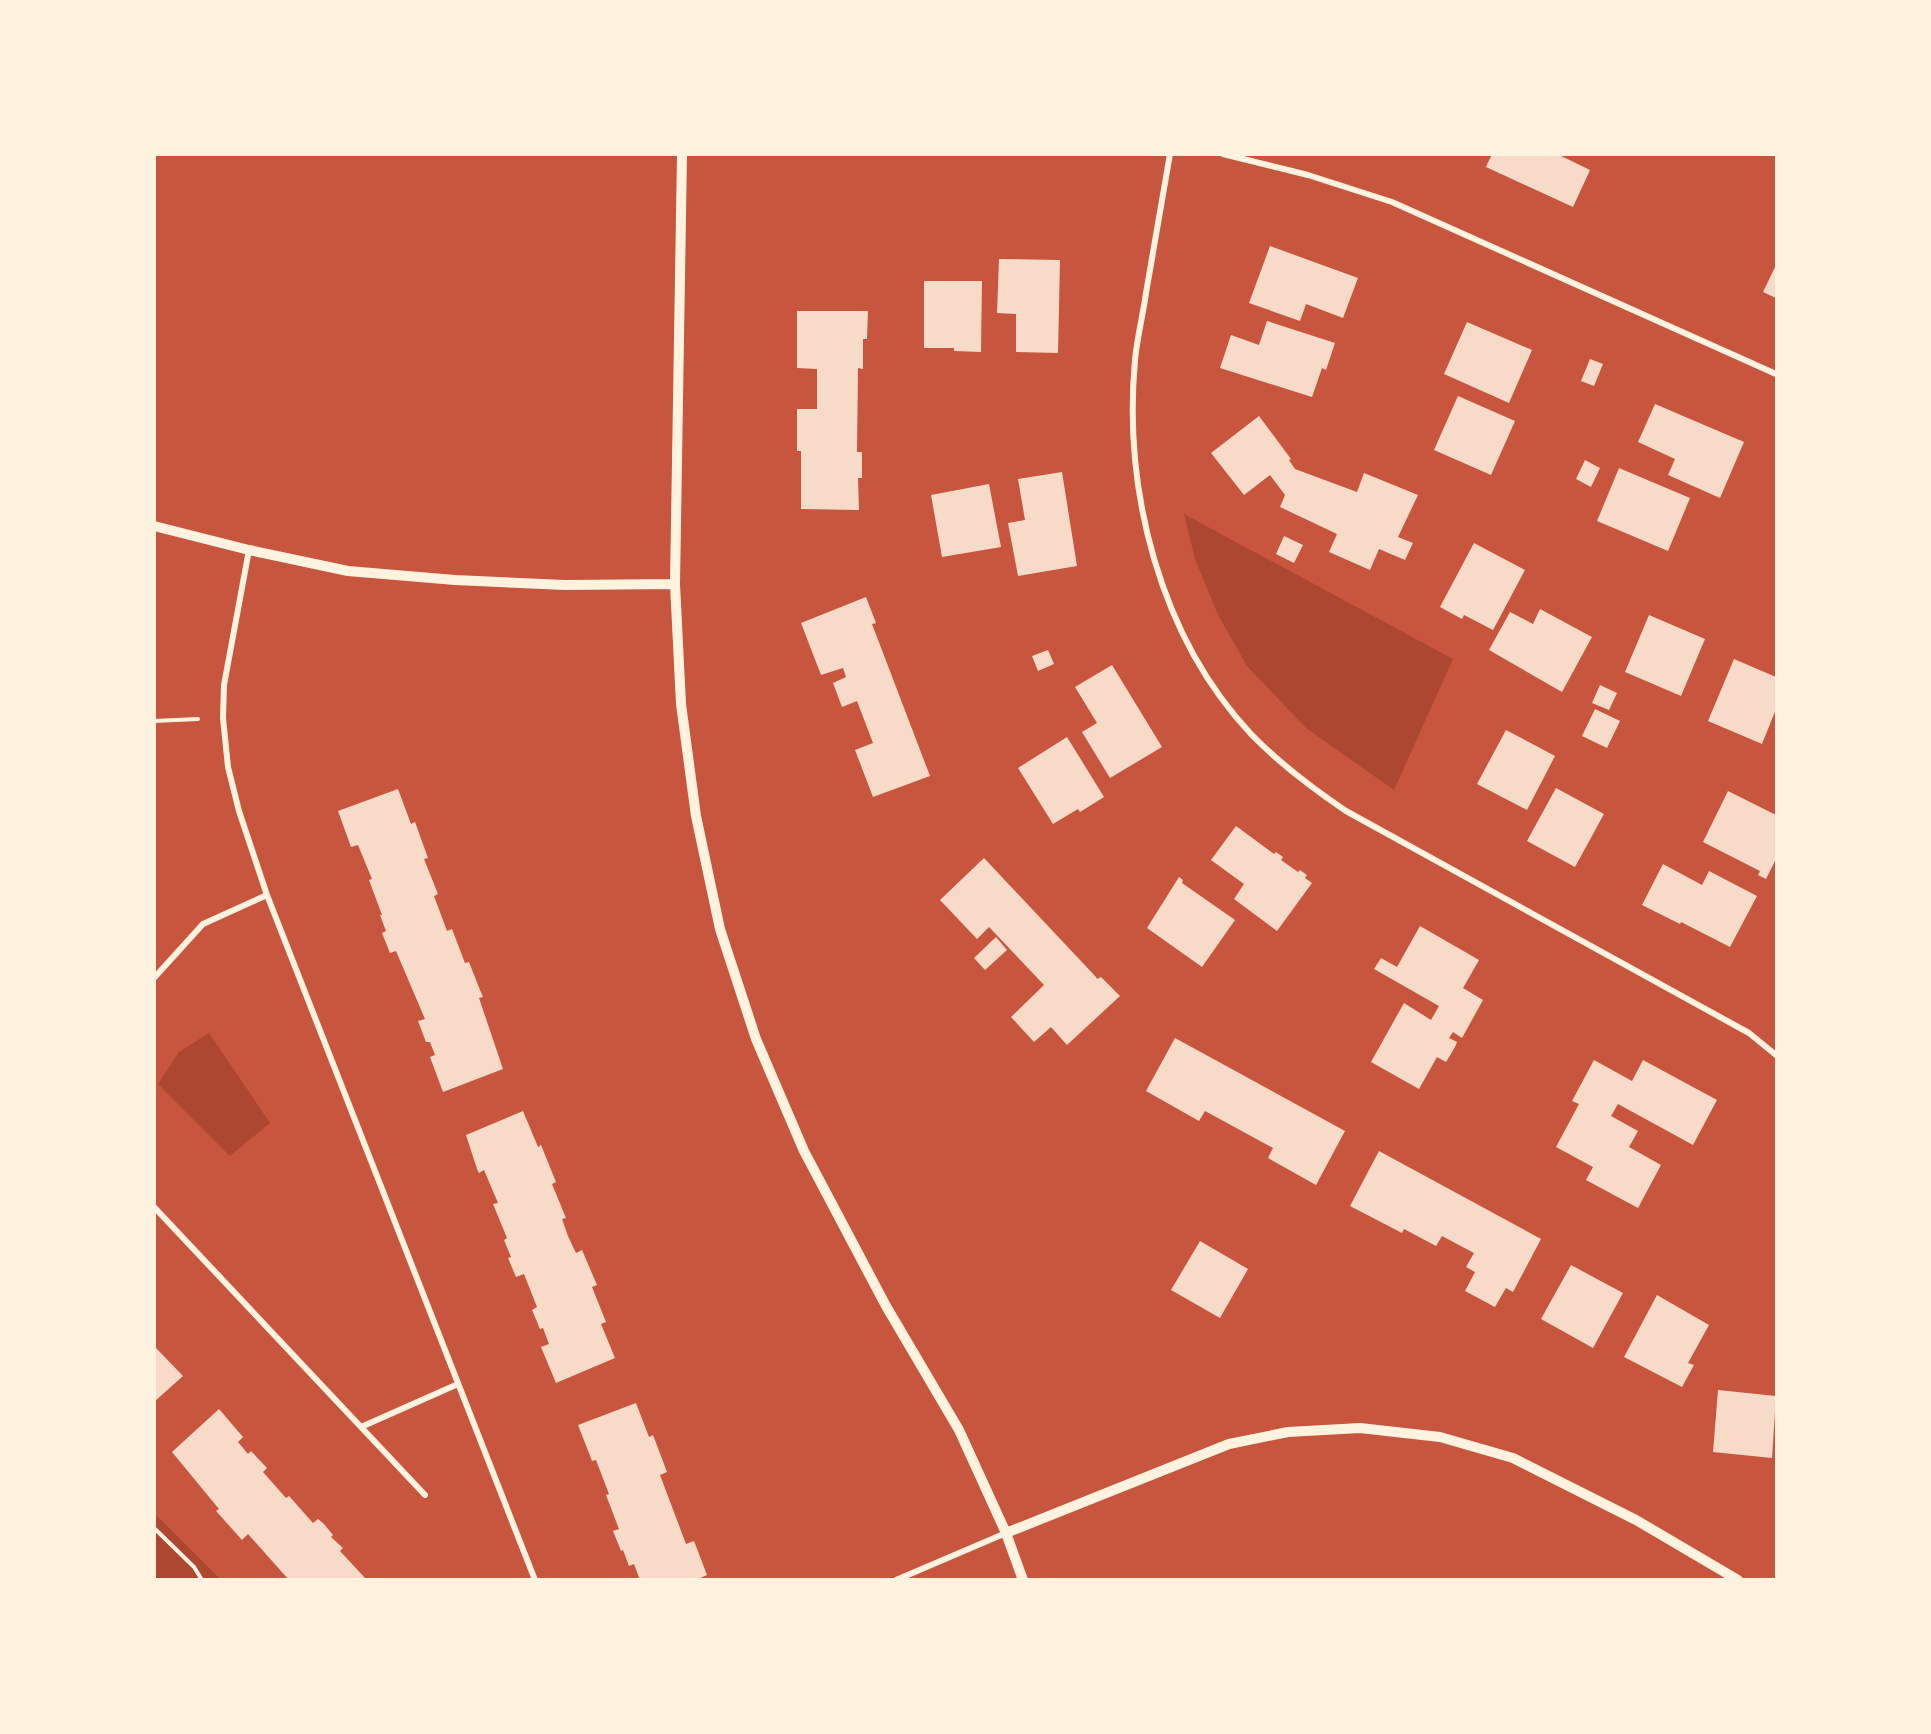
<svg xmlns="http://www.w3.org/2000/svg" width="1931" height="1734" font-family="'Sofia Sans Condensed',sans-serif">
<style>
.green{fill:#ae4732}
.building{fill:#f7dbc8}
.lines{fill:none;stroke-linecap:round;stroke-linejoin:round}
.path{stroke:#fff3e0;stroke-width:4}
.minor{stroke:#fff3e0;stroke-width:6}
.tertiary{stroke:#fff3e0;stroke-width:10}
</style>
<rect width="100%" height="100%" fill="#c8553d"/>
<path class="green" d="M1184,514l269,145 -59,131 -88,-62 -59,-62 -29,-51 -23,-56z
M209,1033l61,90 -40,33 -72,-72 21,-32z
M155,1514l65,65h-65z"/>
<path class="building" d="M1492,154h65l33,16 -17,37 -87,-40z
M1270,246l88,32 -15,40 -37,-14 -6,17 -51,-18z
M999,259l61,1 -2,93 -42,-1v-38l-19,-1z
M1776,265v33l-13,-6z
M924,281h58l-1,71 -27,-1v-3h-30z
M797,311h71l-1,28h-4v30l-5,-1 -1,84h5v26h-4l1,32 -58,-1v-58h-4v-42h20v-40l-20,-1z
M1267,321l68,22 -9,27 -4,-2 -10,29 -92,-29 11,-33 28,10z
M1467,322l65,28 -23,53 -65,-29z
M1590,359l13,5 -9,22 -13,-5z
M1458,396l57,25 -24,54 -57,-25z
M1655,404l89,38 -24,56 -52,-23 7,-16 -37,-17z
M1259,416l32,43 -2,1 6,9 62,23 7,-19 54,22 -20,42 15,6 -8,17 -26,-11 -9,21 -41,-18 8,-18 -57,-27 5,-12 -15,-20 -26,20 -33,-42z
M1585,460l15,8 -9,19 -15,-8z
M1619,468l71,30 -22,53 -71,-30z
M1062,472l15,94 -59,10 -10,-53 17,-3 -7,-41z
M989,484l12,63 -59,10 -11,-62z
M1284,536l19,9 -9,18 -18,-9z
M1474,543l51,27 -32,60 -29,-15 -2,4 -22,-12z
M866,597l10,26 -4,1 58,152 -57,21 -18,-47 18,-7 -16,-42 -15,6 -9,-24 13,-6 -3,-9 -22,7 -20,-52z
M1540,609l52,28 -30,55 -73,-42 21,-38 23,12z
M1649,615l56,24 -24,57 -56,-24z
M1048,650l6,14 -16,7 -6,-15z
M1734,659l42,18v32l-14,35 -54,-23z
M1112,665l50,82 -52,31 -28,-46 15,-9 -22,-36z
M1600,685l17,8 -8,17 -17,-7z
M1595,709l25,12 -13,27 -25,-12z
M1506,730l49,26 -28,54 -50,-26z
M1067,737l37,60 -24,15 -2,-3 -25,15 -35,-56z
M1556,788l48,26 -29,53 -48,-26z
M398,789l13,35 4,-2 13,36 -4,1 14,35 -4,2 13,35 5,-2 13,34 4,-1 11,28 3,7 -4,1 24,71 -60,23 -13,-35 5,-2 -5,-13h-4l-8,-21 7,-2 -29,-68 -6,2 -8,-20 4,-2 -6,-16h2l-13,-35 3,-1 -14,-34 -7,2 -13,-36z
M1728,791l48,24 -1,37 1,7 -10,20 -8,-4 2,-4 -57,-29z
M1236,826l38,28 2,-2 7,5 -2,3 17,12 2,-2 7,5 -2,3 7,5 -35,48 -43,-32 10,-15 -33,-24z
M984,858l112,119 1,2 4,-2 19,19 -53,49 -16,-18 -17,15 -23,-25 33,-32 -55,-58 -12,12 -37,-39z
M1663,864l39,21 7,-14 48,25 -27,51 -49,-25 -1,2 -38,-19z
M1179,877l4,3 -1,3 53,37 -33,47 -55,-39z
M1420,926l59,34 -16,28 20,12 -21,38 -9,-6 -4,6 8,4 -2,5 -9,15 -9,-5 -18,32 -48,-27 33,-59 27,17 8,-14 -65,-37 7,-11 16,9z
M996,937l11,13 -22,20 -11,-12z
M1175,1038l170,93 -29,54 -48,-27 5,-10 -68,-37 -6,10 -53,-30z
M1594,1060l38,21 11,-21 74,40 -24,45 -75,-41 -7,12 27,15 -9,16 32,18 -23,43 -52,-28 7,-13 -37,-20 23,-43 -7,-3z
M523,1111l15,36 3,-2 15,37 -4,2 14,34 -4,1 6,17 8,17 6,-3 15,35 -5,2 14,35 -5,2 14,34 -59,25 -15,-36 8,-3 -6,-16 -3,1 -8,-19 5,-3 -13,-33 -8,3 -8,-19 3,-1 -7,-17 3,-2 -14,-34 5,-1 -14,-33 -5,3 -2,-4 -11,-34z
M1379,1151l162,88 -28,53 -7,-4 -11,19 -30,-16 10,-19 -9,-5 8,-14 -32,-17 -6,10 -32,-17 -2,4 -52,-27z
M1200,1241l48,28 -28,49 -49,-28z
M1571,1265l52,28 -30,55 -52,-29z
M1657,1295l52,30 -21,38 6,2 -12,22 -58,-30z
M156,1348l27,28 -29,26v-52z
M1718,1390l58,6 -4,62 -59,-6z
M636,1403l13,34 4,-2 14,37 -7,3 26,69 8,-3 13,34 -11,5h-56l-6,-16 -5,2 -6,-16 -2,1 -8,-20 6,-2 -13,-34 3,-1 -13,-34 -4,1 -14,-36z
M219,1409l24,28 -5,5 10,12 3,-3 16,17 -4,4 23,26 3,-2 24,27 5,-4 6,5 9,11 -2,2 12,11 -3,3 25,27 -1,2h-75l-41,-46 -6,6 -26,-29 3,-2 -47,-57z"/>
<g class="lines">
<path class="path" d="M154,721l44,-2
M154,1528l40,39 8,13"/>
<path class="minor" d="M1170,154c-8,47 -16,93 -24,139 -3,22 -9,45 -11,67 -12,131 25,277 116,374 29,30 61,54 95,77l403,222 27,22
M1223,154l85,21 84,27 384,172
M249,550l-25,135 -1,33 5,49 11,44 28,84 268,685
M154,978l49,-54 64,-29
M154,1207l271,288
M361,1427l97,-43
M896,1580l110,-47"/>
<path class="tertiary" d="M682,154l-7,430 6,120 15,112 24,113 36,110 48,112 82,155 73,124 47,103 17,47
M154,526l95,24 99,21 107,9 110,5 110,-1
M1006,1533l223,-89 59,-12 72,-4 80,9 73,21 123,62 102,60"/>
</g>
<rect width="1931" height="1734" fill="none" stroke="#fff3e0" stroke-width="312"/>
</svg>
